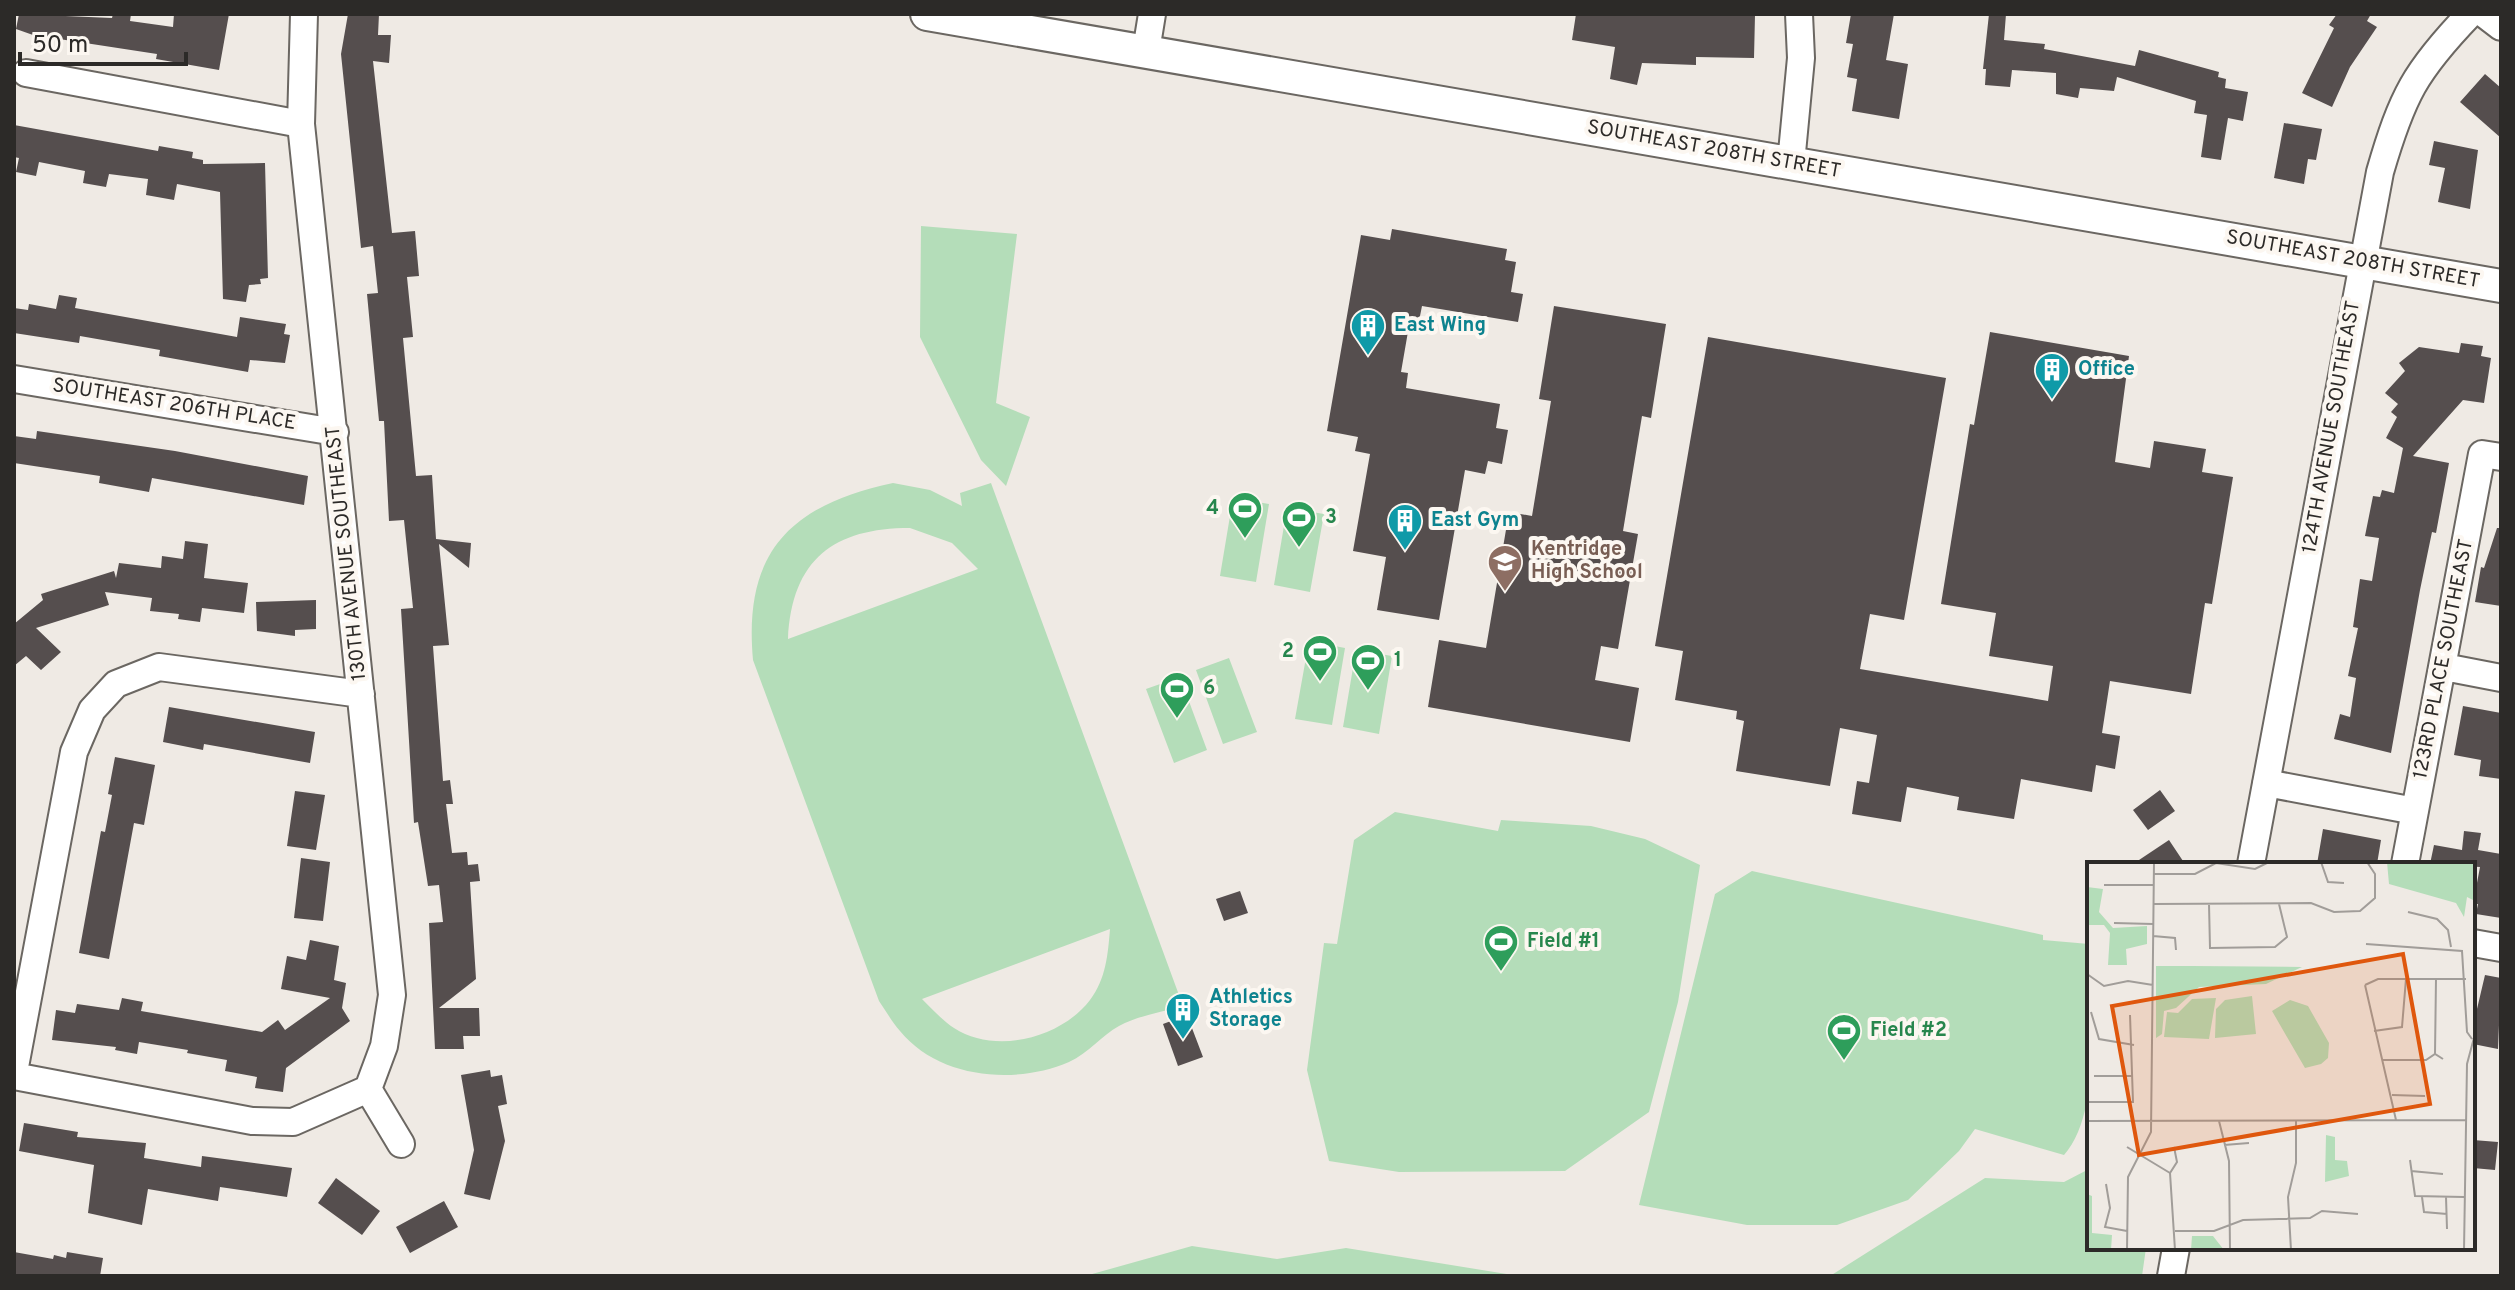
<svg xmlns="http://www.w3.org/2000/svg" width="2515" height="1290" font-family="Overpass,sans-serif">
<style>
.green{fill:#b4ddb9;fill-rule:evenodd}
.building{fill:#554e4e}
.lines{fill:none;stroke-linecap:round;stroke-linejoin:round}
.minor-casing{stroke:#6b6762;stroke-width:30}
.major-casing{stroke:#6b6762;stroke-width:36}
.minor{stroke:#fff;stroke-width:26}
.major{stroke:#fff;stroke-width:32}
.labels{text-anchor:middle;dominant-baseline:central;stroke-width:8;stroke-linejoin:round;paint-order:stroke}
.street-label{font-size:20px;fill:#2c2a28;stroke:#fcf7f1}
.culture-label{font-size:20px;font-weight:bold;fill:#0d838f;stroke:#fcf7f1;text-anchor:start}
.leisure-label{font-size:20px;font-weight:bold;fill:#27864d;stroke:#fcf7f1;text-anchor:start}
.education-label{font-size:20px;font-weight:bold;fill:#785e54;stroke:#fcf7f1;text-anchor:start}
.inset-road{fill:none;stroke:#a19d99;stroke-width:2}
.view{fill:#df570d;fill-opacity:0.15;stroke:#df570d;stroke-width:4}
.inset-edge{fill:none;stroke:#2c2a28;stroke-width:4}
</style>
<rect width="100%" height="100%" fill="#efeae4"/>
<path class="green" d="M921,226l96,8 -21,169 34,14 -24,69 -25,-26 -61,-123z
M893,483l37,7 32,16 -2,-13 31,-10 192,523c-21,6 -46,10 -64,20 -17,9 -30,27 -50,36 -53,23 -130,17 -169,-31 -8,-9 -14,-20 -21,-30l-126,-341c-10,-109 38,-155 140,-177zM910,528l42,15 26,26 -190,70c4,-80 46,-111 122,-111zM1110,929c-2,25 -4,50 -20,71 -29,38 -94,55 -136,28 -11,-7 -22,-19 -32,-29z
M1233,498l36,6 -13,78 -36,-6z
M1287,508l37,6 -14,78 -36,-7z
M1309,641l36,7 -13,77 -37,-6z
M1356,650l36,6 -13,78 -36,-7z
M1229,658l28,74 -34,12 -27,-74z
M1180,677l27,73 -33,13 -28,-74z
M1395,812l103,19 3,-11 90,6 54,13 55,26 -22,137 -29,110 -84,59 -166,1 -70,-11 -22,-91 17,-127 13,1 17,-104z
M1752,871l291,64v5l46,4c0,58 15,166 -25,211l-89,-26 -16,22 -51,49 -71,25h-90l-108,-20 76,-311z
M2089,1169v79h57l-4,28h-312l155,-98 79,4z
M1192,1246l85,13 69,-11 173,28h-434z"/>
<path class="building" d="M19,14l93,4 1,-4h18l-1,7 43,6 1,-13h55l-10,56 -63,-11 1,-5 -124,-19 -17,-6z
M348,14h31l-1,21h13l-2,28 -16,-2 19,172 23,-2 4,45 -12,1 6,60 -10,1 13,138 16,-1 4,64 35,4 -2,25 -30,-24 10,101 -16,1 10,135 7,-1 3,24h-7l6,49 15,-1 1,13 10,-1 2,17 -10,1 6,97 -37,29h40l1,28h-17l1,13h-29l-6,-126 14,-1 -4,-37 -11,1 -10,-64 -4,1 -13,-214 12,-1 -9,-88 -15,1 -5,-100h-5l-12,-127 11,-1 -5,-47 -12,2 -20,-194z
M1576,14l179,1 -1,43 -58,-1v8l-54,-2 -5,22 -27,-6 5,-32 -43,-7z
M1851,14h43l-8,46 22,4 -9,55 -47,-8 5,-32 -10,-2 6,-33 -7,-1z
M1989,14h17l-2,26 41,4 -1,5 91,17 4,-16 80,22 -1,5 8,2 -1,9 23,4 -5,29 -15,-3 -7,42 -20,-3 6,-42 -13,-2 2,-12 -79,-24 -3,14 -34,-3 -2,10 -22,-4v-21l-44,-3 -2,17 -25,-2 1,-16h-3z
M2337,14h34l-4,7 10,6 -27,40 -18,40 -30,-14 32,-65 -5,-3z
M2485,74l16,14v50l-41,-36z
M2284,123l38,6 -6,31 -8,-1 -4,25 -30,-6z
M14,125l144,26 1,-5 34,6 -1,6 11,2v4l62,-1 3,115 -8,1 1,5 -12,1 -3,17 -23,-3 -3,-107 -43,-8 -3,16 -28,-5 2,-16 -39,-5 -3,13 -23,-4 2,-12 -46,-9 -3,14 -20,-4 3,-14 -5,-1z
M2434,141l44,9 -8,59 -32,-7 7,-34 -16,-3z
M1392,229l115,20 -2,11 11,2 -5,30 12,2 -5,28 -96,-16 -3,15 -9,-1 -9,52 7,1 -2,15 94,16 -4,24 12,2 -6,34 -14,-3 -3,13 -20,-4 -26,150 -62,-10 9,-53 -33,-6 17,-97 -15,-3 3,-14 -31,-6 34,-196 29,5z
M59,295l18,3 -2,10 162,29 3,-20 46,7 -2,10 6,1 -5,28 -35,-3 -2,12 -89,-16 1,-6 -80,-14 -1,7 -65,-10v-25l14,2 1,-6 27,5z
M1554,306l112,18 -15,94 -9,-2 -19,115 15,3 -20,115 -17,-3 -6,34 44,8 -9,54 -202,-35 11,-67 47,8 23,-136 23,4 19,-115 -12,-2z
M1990,332l139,24 -14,106 35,6 4,-27 52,8 -4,23 31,5 -21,127 -7,-1 -14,91 -81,-13 -8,52 18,3 -5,33 -19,-4 -4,27 -71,-13 -7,40 -57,-9 2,-13 -52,-10 -6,35 -49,-8 5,-33 12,2 8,-48 -37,-7 -10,58 -94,-15 8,-50 -8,-2 1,-8 -62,-11 8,-49 -28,-5 53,-309 238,41 -42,242 -34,-6 -10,55 188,32 5,-35 -64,-10 7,-43 -55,-9 29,-180 4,1z
M2461,343l22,3 -2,10 10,2 -7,45 -21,-3 -50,56 36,7 -13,70 -4,-1 -12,58 -29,163 -57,-14 6,-25 10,3 6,-39 -8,-2 10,-48 -5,-1 7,-48 12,2 7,-43 -14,-2 8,-40 7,1 2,-7 12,3 9,-45 -17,-10 11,-21 -6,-5 7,-8 -13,-11 20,-22 -6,-8 20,-16 40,6z
M37,431l138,20 133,25 -4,29 -152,-27 -3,14 -50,-9 1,-7 -86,-13v-27l22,3z
M2497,528h4v78l-26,-4 6,-35 3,1z
M185,541l23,3 -4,34 44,5 -4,30 -42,-5 -2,14 -22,-3 1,-5 -29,-3 2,-13 -47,-6 4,13 -73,23 25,24 -20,18 -15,-14 -12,10v-42l29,-24 -2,-6 73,-23 2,7 3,-15 42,5 1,-12 21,3z
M316,600v29l-21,1v6l-38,-5 -1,-29z
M2463,706l38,7v66l-22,-3 2,-16 -27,-5z
M169,707l146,25 -5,31 -106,-19 -1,6 -40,-8z
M115,757l40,8 -11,60 -10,-2 -25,136 -30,-6 22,-122 4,1 7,-37 -4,-1z
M2160,790l15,21 -27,19 -15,-20z
M295,791l30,4 -9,55 -29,-4z
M2323,829l58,11 -4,24h-60z
M2464,831l17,2 -3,17 23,4v64l-25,-4 2,-10h-5l7,-37 -50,-3 4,-19 28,5z
M2169,840l16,24h-52z
M301,858l29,4 -7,59 -29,-3z
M1240,891l8,22 -24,8 -8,-22z
M310,940l29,6 -5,34 12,3 -4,25 8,13 -64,47 -3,24 -28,-4 2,-11 -32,-6 2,-11 -40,-7 1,-3 -49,-8 -2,12 -22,-4 1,-3 -64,-7 4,-30 19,3 2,-9 42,6 3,-12 21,4 -2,9 121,21 16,-12 7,10 45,-32 -49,-9 6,-33 19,4z
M2485,975l16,3 -3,71 -25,-5v-18z
M1187,1015l16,42 -25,9 -15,-42z
M490,1070l1,7 11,-2 5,29 -9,2 7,35 -15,59 -26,-6 10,-44 -13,-75z
M24,1123l54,9 -1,5 69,6 -2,15 57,9 1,-11 90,12 -5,29 -67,-10 -2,14 -70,-12 -6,36 -54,-12 6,-48 -75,-14z
M2473,1140l25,2 -3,28 -22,-2z
M336,1178l44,33 -18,24 -44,-32z
M444,1201l14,26 -48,26 -14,-26z
M14,1252l39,7 1,-4 12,3 1,-6 36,6 -3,18h-86z"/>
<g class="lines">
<defs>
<path id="minor" d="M304,14l-3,110 91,871 -8,51 -16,43
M2484,14l17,13
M1146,51l6,-37
M26,73l275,51
M1791,163l10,-105 -2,-44
M14,379l321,53
M2444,667l57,11
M2266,783l149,28
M2251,864l129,-692c22,-76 35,-101 90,-158
M2405,864l77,-410 19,3
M2473,943l28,5
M14,1072l60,-320 18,-42 24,-26 43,-17 202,27
M14,1076l238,45 41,1 75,-33
M368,1089l33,55
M2171,1276l5,-28"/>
<path id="major" d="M927,14l1574,272"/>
</defs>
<use href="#minor" class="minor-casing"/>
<use href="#major" class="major-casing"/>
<use href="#minor" class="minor"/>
<use href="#major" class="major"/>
</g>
<defs>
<symbol id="building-pin" viewBox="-11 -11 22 30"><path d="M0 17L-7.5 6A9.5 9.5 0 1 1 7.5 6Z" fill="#0f9aa8" stroke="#fcf7f1"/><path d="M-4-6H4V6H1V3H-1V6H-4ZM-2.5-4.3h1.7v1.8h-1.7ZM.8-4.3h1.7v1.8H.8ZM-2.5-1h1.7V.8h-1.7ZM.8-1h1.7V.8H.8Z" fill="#fff"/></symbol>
<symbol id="stadium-pin" viewBox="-11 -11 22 30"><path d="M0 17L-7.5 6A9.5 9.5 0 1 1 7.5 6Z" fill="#2e9e5b" stroke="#fcf7f1"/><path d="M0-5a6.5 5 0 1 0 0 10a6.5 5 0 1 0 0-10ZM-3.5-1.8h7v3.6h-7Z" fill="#fff"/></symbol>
<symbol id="school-pin" viewBox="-11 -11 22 30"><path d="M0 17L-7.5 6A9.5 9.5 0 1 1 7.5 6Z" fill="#8d6e63" stroke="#fcf7f1"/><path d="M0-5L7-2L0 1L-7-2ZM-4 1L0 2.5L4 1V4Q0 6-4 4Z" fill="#fff"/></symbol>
</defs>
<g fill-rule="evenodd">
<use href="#building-pin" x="1348" y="306" width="40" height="54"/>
<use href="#building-pin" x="2032" y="350" width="40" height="54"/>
<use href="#stadium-pin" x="1225" y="489" width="40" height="54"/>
<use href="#stadium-pin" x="1279" y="498" width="40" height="54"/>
<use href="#building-pin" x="1385" y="501" width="40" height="54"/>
<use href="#school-pin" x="1485" y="542" width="40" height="54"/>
<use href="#stadium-pin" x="1300" y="632" width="40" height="54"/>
<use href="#stadium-pin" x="1348" y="641" width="40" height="54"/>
<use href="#stadium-pin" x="1157" y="669" width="40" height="54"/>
<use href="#stadium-pin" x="1481" y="922" width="40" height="54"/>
<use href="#building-pin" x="1163" y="990" width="40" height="54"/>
<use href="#stadium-pin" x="1824" y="1011" width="40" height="54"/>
</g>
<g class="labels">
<g class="street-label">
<text transform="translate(1714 150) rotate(10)">SOUTHEAST 208TH STREET</text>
<text transform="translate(2353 260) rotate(10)">SOUTHEAST 208TH STREET</text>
<text transform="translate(174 405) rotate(9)">SOUTHEAST 206TH PLACE</text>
<text transform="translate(2332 427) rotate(-80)">124TH AVENUE SOUTHEAST</text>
<text transform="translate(347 553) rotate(-96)">130TH AVENUE SOUTHEAST</text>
<text transform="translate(2444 659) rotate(-79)">123RD PLACE SOUTHEAST</text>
</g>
<g class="culture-label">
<text x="1394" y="326">East Wing</text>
<text x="2078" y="370">Office</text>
<text x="1431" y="521">East Gym</text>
<text x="1209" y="998">Athletics<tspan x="1209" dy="23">Storage</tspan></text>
</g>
<g class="leisure-label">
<text x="1219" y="509" text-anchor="end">4</text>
<text x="1325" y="518">3</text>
<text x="1294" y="652" text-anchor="end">2</text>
<text x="1394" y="661">1</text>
<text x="1203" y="689">6</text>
<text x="1527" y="942">Field #1</text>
<text x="1870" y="1031">Field #2</text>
</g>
<g class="education-label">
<text x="1531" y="550">Kentridge<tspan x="1531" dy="23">High School</tspan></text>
</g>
</g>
<g transform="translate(2087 862)">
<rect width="388" height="388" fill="#efeae4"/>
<path d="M300,0h88v39l-8,-4 -3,20 -8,-14 -67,-19zM0,25l16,2 -4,23 14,16 34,-2v18l-21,5 1,16h-19l2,-32 -6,-8h-17zM69,104h36l110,1 -36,17 -67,3 -23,21 -12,3 -2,23 -6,4zM165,134l4,38 -41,4 1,-29 9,-9zM129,136l-7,41 -45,-2 3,-25 11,1 14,-14zM203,138l18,6 21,37 -1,15 -7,6 -16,4 -33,-57zM239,273l9,2v23l12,1 2,15 -24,6zM0,332l5,2v37l20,2 -1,15h-24zM105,374h21l11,14h-33z" fill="#b4ddb9"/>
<path class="inset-road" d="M234,0l7,20 16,1M67,12h41l21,-11 39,6 14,-7M17,23h50M67,42l157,-1 23,9 26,-1 15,-13v-24l-8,-12M122,42l1,44 65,-1 12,-10 -8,-33M321,50l29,7 11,11 3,17M27,61l39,1M66,74l22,2 1,12M279,82l96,7 5,81 5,7M0,112l17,12 24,-5 25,4M278,123l31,135M278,123l13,-6h88M4,150l8,27 35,6M287,169l28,-4 4,-48M348,192l1,-75M295,198h44l9,-6 8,5M7,214h39M305,233l33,1M0,240h46l-3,-87M0,259l379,-1M132,259l10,40 1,89M137,283l25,-2M40,285l43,26M87,285l3,15 -7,11 5,77M323,298l5,36 49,1M324,309l32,3M19,322l4,24 -5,19 22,4M335,335l2,15 23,2M359,335l1,32M88,369h39l29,-11 67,-2 12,-7 36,3M40,388l1,-73 23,-45 3,-270M204,388l-3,-53 8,-34v-42M377,388l3,-186 8,-30"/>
<path class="view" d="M316,92l27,150 -291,51 -27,-149z"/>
<rect width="388" height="388" class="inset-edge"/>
</g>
<rect width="2515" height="1290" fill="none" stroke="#2c2a28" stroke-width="32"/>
<path d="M20 52v12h166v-12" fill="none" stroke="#2c2a28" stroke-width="4"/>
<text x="32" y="52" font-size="24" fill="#2c2a28" stroke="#fcf7f1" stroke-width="6" paint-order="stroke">50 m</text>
</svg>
